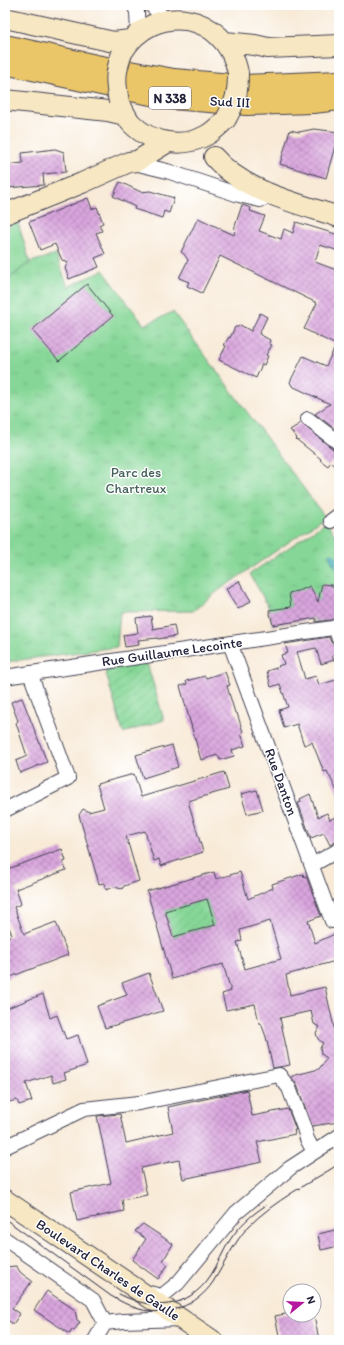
<svg xmlns="http://www.w3.org/2000/svg" width="344" height="1345" font-family="Itim,sans-serif">
<style>
.grass{fill:#86d797;stroke:#547c69}
.park{fill:url(#park-tufts);stroke:#547c69}
.garden{fill:url(#garden-furrows);stroke:#547c69}
.water{fill:url(#water-rules);stroke:#366c7f}
.building{fill:url(#building-cross-hatch);fill-rule:evenodd}
.lines{fill:none;stroke-linecap:round;stroke-linejoin:round}
.street-casing{stroke:#424052;stroke-width:16}
.secondary-casing{stroke:#424052;stroke-width:22}
.highway-casing{stroke:#424052;stroke-width:24}
.street{stroke:#fff;stroke-width:14}
.secondary{stroke:#f7e8c3;stroke-width:20}
.highway{stroke:#ebc669;stroke-width:22}
.tram{stroke:#22223b;stroke-width:1}
.secondary-bridge-casing{stroke:#424052;stroke-width:22;stroke-linecap:butt}
.secondary-bridge{stroke:#f7e8c3;stroke-width:20}
.labels{text-anchor:middle;dominant-baseline:central;stroke-width:3;stroke-linejoin:round;paint-order:stroke}
.shield{fill:#fff;stroke:#646476;stroke-width:1}
.shield-label{font-size:13px;font-weight:bold;fill:#22223b}
.street-label{font-size:14px;fill:#22223b;stroke:#fff}
.park-label{font-size:14px;fill:#45615b;stroke:#fff}
</style>
<defs>
<pattern id="park-tufts" width="24" height="20" patternUnits="userSpaceOnUse"><rect width="24" height="20" fill="#86d797"/><path d="M3 7l-1-3M5 7V3M7 7l1-3M15 17l-1-3M17 17v-4M19 17l1-3" fill="none" stroke="#73b883"/></pattern>
<pattern id="garden-furrows" width="10" height="10" patternUnits="userSpaceOnUse"><rect width="10" height="10" fill="#86d797"/><path d="M-1 1l2-2M0 10L10 0M9 11l2-2" fill="none" stroke="#73b883"/></pattern>
<pattern id="water-rules" width="6" height="5" patternUnits="userSpaceOnUse"><rect width="6" height="5" fill="#49b7c3"/><path d="M0 2.5h6" fill="none" stroke="#3c94a0"/></pattern>
<pattern id="building-cross-hatch" width="8" height="8" patternUnits="userSpaceOnUse"><rect width="8" height="8" fill="#daa6de"/><path d="M0 0l8 8M0 8l8-8" fill="none" stroke="#b087b5"/></pattern>
</defs>
<rect width="100%" height="100%" fill="#fff"/>
<filter id="ink" filterUnits="userSpaceOnUse"><feTurbulence type="fractalNoise" baseFrequency=".025" numOctaves="2"/><feDisplacementMap in="SourceGraphic" scale="8" xChannelSelector="R" yChannelSelector="G"/><feConvolveMatrix kernelMatrix="1 2 1 2 8 2 1 2 1" color-interpolation-filters="sRGB"/></filter>
<filter id="wash" filterUnits="userSpaceOnUse"><feTurbulence type="fractalNoise" baseFrequency=".012" numOctaves="4" result="noise"/><feDisplacementMap in="SourceGraphic" scale="16" xChannelSelector="R" yChannelSelector="G"/><feGaussianBlur stdDeviation="0.9" result="paint"/><feColorMatrix in="noise" values="0 0 0 0 0 0 0 0 0 0 0 0 0 0 0 0 0 1.4 0 .05"/><feComposite in="paint" operator="in"/></filter>
<g filter="url(#wash)">
<rect width="100%" height="100%" fill="#f8ead7"/>
<path class="grass" d="M18,223l12,39 -25,20v-55z"/>
<path class="park" d="M56,255l12,32 35,-17 41,55 29,-13 152,205 -107,74 -25,20 -73,1 -3,35 -112,15v-380l25,-20z
M326,522l13,19v78l-23,4 -1,-5 -42,7 -5,-19 -18,-32z"/>
<path class="garden" d="M147,663l17,57 -41,13 -18,-63z
M207,899l8,26 -42,12 -7,-23 -2,1 -1,-4z"/>
<path class="water" d="M331,553c8,3 8,10 8,17 -5,-4 -9,-10 -10,-16z"/>
<g id="blocks">
<path class="building" d="M314,129l25,3 -13,46 -46,-14 10,-34 9,2z
M55,149l9,3 2,20 -23,2 1,11 -38,3 -1,-23 18,-2 -1,-10z
M120,182l21,10 9,-1 24,7 -5,15 -5,-2 -2,7 -28,-9 1,-2 -22,-11z
M88,198l4,11 5,-2 6,16 -4,2 3,6 -6,2 9,21 -10,4 4,9 -30,12 -4,-11 3,-6 -6,-2 -7,-16 -15,6 -11,-28z
M242,205l9,3 -1,3 15,5 -6,15 22,8 3,-10 9,4 3,-11 43,13v16l-19,-6 -5,17 24,9v161l-24,-18 15,-10 -38,-18 -2,-4 13,-26 23,10 10,-21 -32,-16 13,-26 -97,-47 -18,37 -15,-7 2,-4 -10,-4 9,-18 -4,-6 -3,-2 17,-34 36,17 1,-9z
M87,284l26,32 -54,45 -27,-31z
M260,313l7,4 -8,17 11,6 -1,4 3,1 -6,10 2,1 -4,9 -2,-1 -6,14 -37,-18 7,-14 -2,-1 5,-8 1,1 5,-11h3l2,-2 11,6z
M301,423l33,27 5,1v18l-8,-7 -3,4 -8,-6 1,-1 -25,-20 1,-1 -7,-8z
M239,581l12,20 -13,8 -12,-20z
M322,584l9,1 8,6v28l-23,3v-4l-43,7 -4,-15 22,-3 -2,-14 12,-3 9,-4 8,16z
M151,616l2,13 21,-4 2,11 -18,3v-1l-20,2 1,5 -14,2 -2,-12 15,-2 -2,-15z
M329,637l2,5 4,4 2,8 -5,2 2,4 -13,4 -5,-16 -19,4 8,27 11,-3 3,9 20,-6v116l-12,-24 -3,1 -12,-30 -8,3 -7,-21 -13,4 -5,-18 9,-3 -8,-23 -9,3 -4,-16 12,-4 -1,-1 6,-2 -3,-9 7,-2 -3,-9z
M225,672l5,13 -3,1 8,27h2l6,19 -2,1 4,13 -13,4 2,6 -14,4 -2,-5 -17,5 -21,-74 7,-2 -1,-3 19,-5 1,2z
M22,698l25,64 -27,11 -4,-12 11,-5 -11,-33 2,-2 -7,-19z
M172,745l6,22 -35,11 -7,-23z
M224,772l5,17 -41,12 15,51 -42,14 -2,-7 -5,2 -9,-30 -19,5 13,45 -15,5 -2,3 -8,-2 -8,3 -2,-7 -5,1 -20,-69 4,-6 6,3 15,-4 -7,-24 37,-10 7,23z
M257,790l6,20 -16,4 -6,-20z
M310,794l8,23 9,-4 3,7 5,-3 4,8v15l-9,5 -6,-12 -13,5 -13,-35 3,-1 -1,-3z
M62,849l4,12 -3,1 3,8 -50,19 5,15 -7,3 10,27 32,-12 12,33 -63,24v-41l7,-3 -7,-18v-47z
M214,872l2,7 24,-7 8,27 25,-11 -1,-4 31,-10 1,3 2,-1 15,40 -13,5 7,22 24,-11v28l-53,15 4,20 35,-8 14,63v72l-27,4 -15,-41 -5,-7v-2l27,-7 8,-11 -6,-4 -1,-6 3,-5 -5,-4 -2,-6 4,-6 -6,-3 -3,-13 -31,7 10,47 -17,3 -7,-31 -5,-14h-2l-4,-19 -29,6 -4,-16 9,-3 -8,-27 -51,15 -25,-88zM207,899l8,26 -42,12 -8,-26zM270,921l11,38 -36,10 -8,-27 5,-1 -2,-11z
M149,973l14,38 -58,17 -8,-22 30,-11 -5,-12z
M43,994l7,24 7,-3 9,24 12,-4 9,30 -23,8 2,6 -13,4 -2,-8 -25,8 6,18 -13,4 -2,-5 -12,3v-94z
M247,1090l5,26 36,-7 8,21h-2l1,4 -38,8 5,20 -79,17 -4,-19 -38,8 6,27 -25,5 2,11 -47,10 -6,-29 40,-9 -14,-67 23,-2 6,29 47,-11 -5,-25z
M143,1224l30,20 -10,17 5,4 -10,14 -26,-19 14,-21 -11,-8z
M339,1229v17l-18,4 -3,-16z
M16,1266l5,7 11,8 -20,28 8,5 -7,10 -7,-5 -1,2v-54z
M47,1291l28,19 2,10 3,2 -6,9 -2,-2 -2,5 -36,-24z
M290,1313v2h24l5,25h-39l-5,-24z"/>
</g>
</g>
<g filter="url(#ink)">
<use href="#blocks" fill-opacity="0" stroke="#424052" stroke-width="1"/>
<g class="lines">
<defs>
<path id="street" d="M134,5l3,7 1,22
M151,5l15,15
M130,162l37,9 72,24 21,5 15,-5
M308,419l31,24
M331,521l8,-6
M335,627l4,12
M230,643l102,278
M5,677l334,-50
M5,810l63,-32 -38,-105
M312,865l27,-15
M5,1147l79,-38 55,-6 140,-28 10,13 15,40 3,11 7,13
M5,1239l88,61 12,23
M145,1292l17,4 16,-13 58,-70 54,-45 49,-32
M105,1323l18,-2 57,-2
M95,1340l10,-17"/>
<path id="secondary" d="M5,18l109,24 16,-2
M225,42l30,3 13,3 71,-3
M122,53c31,-53 104,-41 116,20
M5,100l103,11 17,4
M119,102c4,7 7,15 12,21 19,20 51,26 76,12 7,-4 13,-10 19,-16
M214,157c30,35 83,46 125,60
M5,214l77,-31 47,-21 8,-1 31,-19
M5,1200l207,140"/>
<path id="highway" d="M5,46l91,20 78,14 69,6 96,-4
M5,63l96,21 70,14 76,6 66,-2 26,-3"/>
</defs>
<use href="#street" class="street-casing"/>
<use href="#secondary" class="secondary-casing"/>
<use href="#highway" class="highway-casing"/>
<use href="#street" class="street"/>
<use href="#secondary" class="secondary"/>
<use href="#highway" class="highway"/>
<path class="tram" d="M5,1219l106,77c9,5 18,10 28,13 28,8 58,-3 74,-27 12,-19 21,-40 36,-56 25,-25 60,-43 90,-62
M119,1294c33,17 69,16 92,-19 7,-11 12,-24 19,-35 9,-14 21,-25 35,-34"/>
<defs>
<path id="secondary-bridge" d="M119,102c-4,-21 -4,-29 3,-49
M226,119c10,-18 12,-26 12,-46"/>
</defs>
<use href="#secondary-bridge" class="secondary-bridge-casing"/>
<use href="#secondary-bridge" class="secondary-bridge"/>
</g>
</g>
<g class="labels">
<rect class="shield" x="149" y="87" width="42" height="22" rx="3"/>
<g class="shield-label">
<text x="170" y="98">N 338</text>
</g>
<g class="street-label">
<text transform="translate(230 102) rotate(3)">Sud III</text>
<text transform="translate(172 652) rotate(-8)">Rue Guillaume Lecointe</text>
<text transform="translate(281 782) rotate(70)">Rue Danton</text>
<text transform="translate(108 1270) rotate(34)">Boulevard Charles de Gaulle</text>
</g>
<g class="park-label">
<text x="136" y="472">Parc des<tspan x="136" dy="16">Chartreux</tspan></text>
</g>
</g>
<rect width="344" height="1345" fill="none" stroke="#fff" stroke-width="20"/>
<g transform="translate(302 1303) rotate(72)"><circle r="19" fill="#ffffff" stroke="#a7a7b1"/>
<path d="M0-3L7 15L0 10L-7 15Z" fill="#b5179e"/>
<text y="-6" font-size="11" font-weight="bold" text-anchor="middle" fill="#22223b">N</text>
</g>
</svg>
